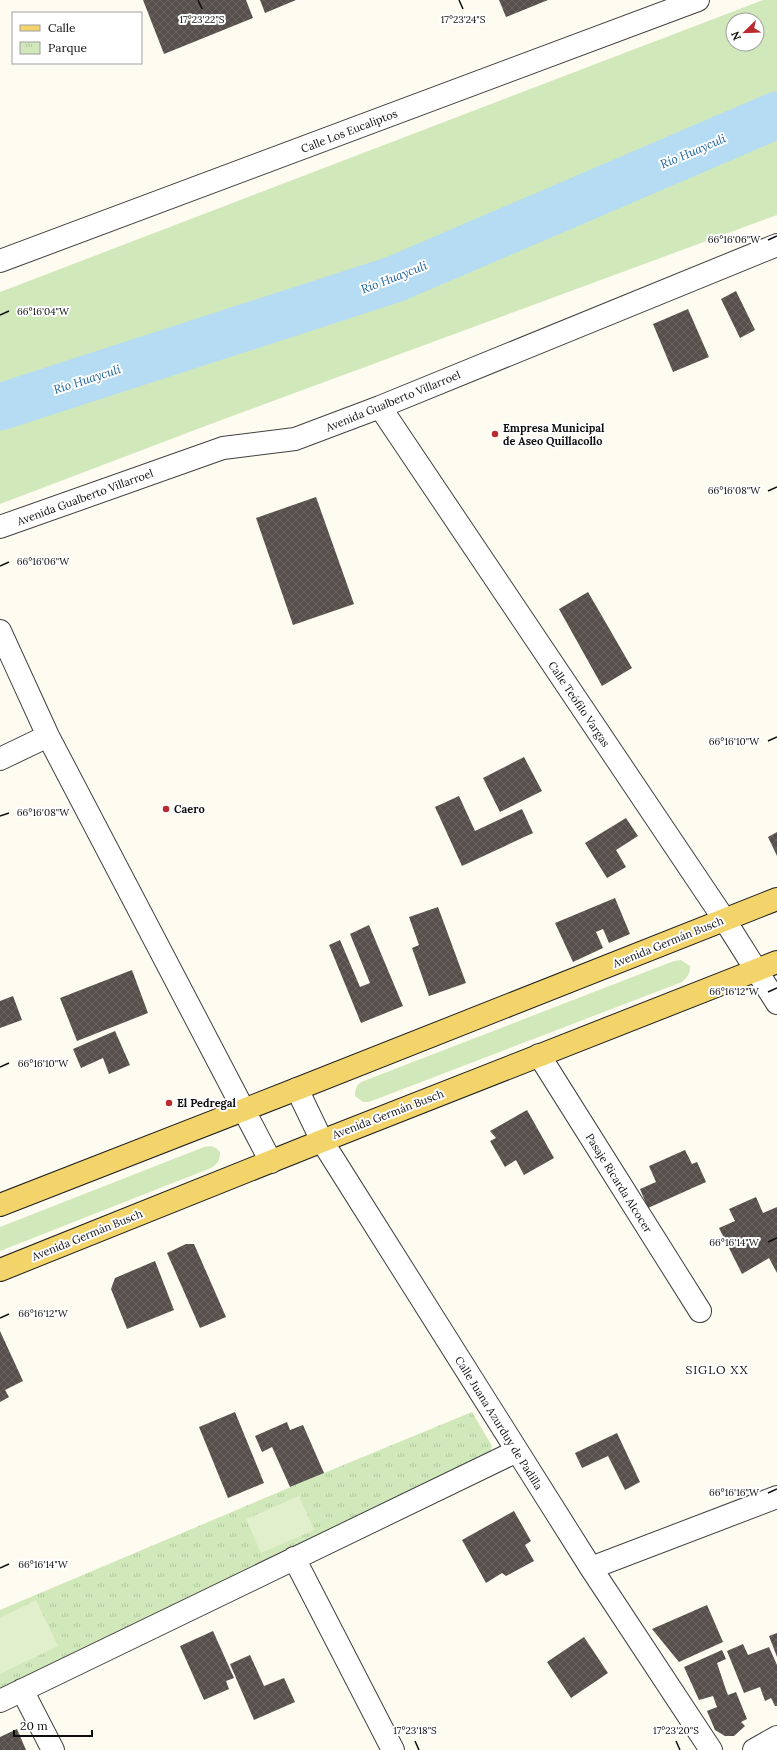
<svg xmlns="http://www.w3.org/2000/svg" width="777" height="1750" font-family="Lora,serif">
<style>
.grass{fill:#d1e8ba;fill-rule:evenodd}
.park{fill:url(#park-tufts)}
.pitch{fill:#e2efcc}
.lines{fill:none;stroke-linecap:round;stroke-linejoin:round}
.river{stroke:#b6dcf4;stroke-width:47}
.building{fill:url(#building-cross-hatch)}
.minor-casing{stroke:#414141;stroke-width:24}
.major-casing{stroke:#1f1f1f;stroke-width:24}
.minor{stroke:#fff;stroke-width:22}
.major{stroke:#f3d46b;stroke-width:22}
.ticks{fill:none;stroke:#0e0e0e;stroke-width:1.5}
.poi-dot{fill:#b92b2f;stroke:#fff;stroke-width:1.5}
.labels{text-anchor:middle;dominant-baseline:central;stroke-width:4;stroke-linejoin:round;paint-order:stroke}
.street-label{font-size:11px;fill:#0e0e0e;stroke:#fff}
.poi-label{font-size:11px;font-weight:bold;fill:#0e0e0e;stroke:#fff;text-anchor:start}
.water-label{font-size:12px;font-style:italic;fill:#1b629c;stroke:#fff}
.neighbourhood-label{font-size:12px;letter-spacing:1px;fill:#0e0e0e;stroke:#fff}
.ticks-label{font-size:10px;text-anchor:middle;fill:#0e0e0e;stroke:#fff;stroke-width:4;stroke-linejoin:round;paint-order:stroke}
</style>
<defs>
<pattern id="park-tufts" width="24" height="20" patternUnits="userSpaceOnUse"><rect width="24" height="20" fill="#d1e8ba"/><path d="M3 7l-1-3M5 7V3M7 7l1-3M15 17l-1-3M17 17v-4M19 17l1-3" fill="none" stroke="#b2c69f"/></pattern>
<pattern id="building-cross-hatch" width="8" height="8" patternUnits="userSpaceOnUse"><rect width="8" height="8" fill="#564f4b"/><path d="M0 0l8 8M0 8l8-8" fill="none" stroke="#696461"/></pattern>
</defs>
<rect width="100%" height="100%" fill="#fefcf0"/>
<path class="grass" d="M763,0h14v215l-553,204 -224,85v-212zM733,20h24v24h-24z
M681,960l9,6c0,8 -2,11 -8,16l-313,120h-6l-8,-6c0,-7 1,-10 6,-14l313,-121z
M211,1146l5,2 4,4c0,8 -2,12 -9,16l-211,83v-24l204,-80z"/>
<path class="park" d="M472,1412l20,34 -3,10 -489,234v-80l324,-137z"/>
<path class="pitch" d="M299,1496l15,34 -53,23 -15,-34z
M36,1600l22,46 -58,28v-56z"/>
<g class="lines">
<path class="river" d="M0,407l395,-128 382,-164"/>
</g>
<path class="building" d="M143,0h103l7,18 -89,36z
M260,0h36l-31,13z
M499,0h49l-42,17z
M736,291l19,39 -15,8 -19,-39z
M688,309l21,48 -36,15 -20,-48z
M316,497l38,107 -61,21 -37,-107z
M588,592l44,76 -30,18 -43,-77z
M524,757l18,34 -42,21 -17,-34z
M459,796l16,35 47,-22 11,24 -71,33 -27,-59z
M626,818l12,18 -22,14 10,17 -19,11 -22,-35z
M777,832v24l-9,-19z
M615,898l15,36 -21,9 -6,-14 -7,3 7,16 -30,14 -18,-39z
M438,907l28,76 -37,13 -17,-48 7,-3 -10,-28z
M369,925l34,81 -42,17 -32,-78 11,-5 20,47 10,-4 -20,-49z
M132,970l16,43 -71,28 -17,-43z
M13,996l9,24 -22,8v-27z
M115,1031l15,34 -21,9 -6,-16 -22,10 -8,-19z
M527,1110l27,48 -30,17 -8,-15 -11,7 -15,-26 6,-3 -6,-7z
M685,1150l7,14 5,-2 9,20 -58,26 -8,-19 16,-7 -7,-16z
M756,1197l7,16 14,-6v66l-8,-15 -27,16 -23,-46 16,-7 -6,-12z
M186,1244h8l32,73 -26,11 -33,-75z
M155,1261l19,49 -47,19 -16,-40 4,-11z
M0,1331l23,50 -18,9 4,7 -9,5z
M235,1412l29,71 -36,15 -29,-71z
M287,1422l3,8 13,-5 21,48 -34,14 -18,-40 -10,5 -7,-16z
M617,1433l23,49 -15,8 -17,-34 -26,12 -7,-15z
M514,1511l17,30 -6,4 9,16 -28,15 -4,-3 -16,10 -24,-43z
M707,1605l16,37 -44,20 -27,-33z
M213,1631l21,47 -8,3 3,8 -25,11 -24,-54z
M777,1633v24l-8,-21z
M584,1637l24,36 -37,25 -24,-36z
M743,1644l5,11 21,-8 8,18v41h-2l-4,-8 -6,3 -5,-14 -16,6 -17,-42z
M722,1650l4,9 -9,4 9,27 2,5 8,-3 11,27 -6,3 4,4 -11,10h-9l-10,-6 -8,-19 10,-4 -4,-11 -14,4 -15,-33z
M250,1655l14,31 20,-8 11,24 -41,18 -24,-56z
M17,1729l9,21h-26v-13z"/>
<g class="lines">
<defs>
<path id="minor" d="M0,261l698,-261
M380,407l344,512 53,84
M0,527l223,-79 72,-9 85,-32 397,-162
M0,631l48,105 223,426
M0,759l48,-23
M539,1055l161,256
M297,1089l25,52 269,427 120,182
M294,1558l99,192
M591,1568l186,-71
M22,1690l31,60
M0,1701l517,-250
M754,1750l23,-13"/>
<path id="major" d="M0,1205l297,-116 480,-190
M0,1270l322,-129 455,-179"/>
</defs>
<use href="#minor" class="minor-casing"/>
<use href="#major" class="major-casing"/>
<use href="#minor" class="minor"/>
<use href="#major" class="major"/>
</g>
<path class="ticks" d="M198,0l4,9M459,0l4,9M768,240l9,-4M0,315l9,-4M768,491l9,-4M0,566l9,-4M768,741l9,-4M0,816l9,-3M768,992l9,-4M0,1067l9,-4M768,1242l9,-4M0,1318l9,-4M768,1493l9,-4M0,1568l9,-4M415,1741l4,9M676,1741l4,9"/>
<g class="poi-dot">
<circle cx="495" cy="434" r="4"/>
<circle cx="166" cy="809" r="4"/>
<circle cx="169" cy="1103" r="4"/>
</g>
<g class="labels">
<g class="street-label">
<text transform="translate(349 131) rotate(-21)">Calle Los Eucaliptos</text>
<text transform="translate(393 401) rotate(-22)">Avenida Gualberto Villarroel</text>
<text transform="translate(85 497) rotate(-20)">Avenida Gualberto Villarroel</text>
<text transform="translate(579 704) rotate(56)">Calle Teófilo Vargas</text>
<text transform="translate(668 942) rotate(-22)">Avenida Germán Busch</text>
<text transform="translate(388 1114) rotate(-21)">Avenida Germán Busch</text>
<text transform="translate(619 1183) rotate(58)">Pasaje Ricarda Alcocer</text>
<text transform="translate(87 1235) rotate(-22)">Avenida Germán Busch</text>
<text transform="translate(499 1423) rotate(58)">Calle Juana Azurduy de Padilla</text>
</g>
<g class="poi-label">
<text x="503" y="428">Empresa Municipal<tspan x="503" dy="13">de Aseo Quillacollo</tspan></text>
<text x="174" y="809">Caero</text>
<text x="177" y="1103">El Pedregal</text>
</g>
<g class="water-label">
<text transform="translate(693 151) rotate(-23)">Río Huayculi</text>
<text transform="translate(394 277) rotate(-21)">Río Huayculi</text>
<text transform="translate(87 379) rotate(-18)">Río Huayculi</text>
</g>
<g class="neighbourhood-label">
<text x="717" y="1369">SIGLO XX</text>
</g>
</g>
<g class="ticks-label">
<text x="202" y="23">17°23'22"S</text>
<text x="463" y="23">17°23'24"S</text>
<text x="734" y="243">66°16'06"W</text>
<text x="43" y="315">66°16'04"W</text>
<text x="734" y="494">66°16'08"W</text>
<text x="43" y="565">66°16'06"W</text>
<text x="734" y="745">66°16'10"W</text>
<text x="43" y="816">66°16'08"W</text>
<text x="734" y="995">66°16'12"W</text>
<text x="43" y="1067">66°16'10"W</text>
<text x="734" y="1246">66°16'14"W</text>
<text x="43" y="1317">66°16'12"W</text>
<text x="734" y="1496">66°16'16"W</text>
<text x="43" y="1568">66°16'14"W</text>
<text x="415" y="1734">17°23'18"S</text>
<text x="676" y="1734">17°23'20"S</text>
</g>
<rect x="12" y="12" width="130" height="52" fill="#ffffff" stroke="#9f9f9f"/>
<rect x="20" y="25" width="20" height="6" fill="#f3d46b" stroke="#9f9f9f"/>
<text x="48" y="32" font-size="12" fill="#0e0e0e">Calle</text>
<rect x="20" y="42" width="20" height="12" fill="url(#park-tufts)" stroke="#9f9f9f"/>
<text x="48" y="52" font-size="12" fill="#0e0e0e">Parque</text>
<g transform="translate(745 32) rotate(247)"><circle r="19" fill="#ffffff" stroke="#9f9f9f"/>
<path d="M0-3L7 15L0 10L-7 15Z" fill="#b92b2f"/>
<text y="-6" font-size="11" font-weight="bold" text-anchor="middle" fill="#0e0e0e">N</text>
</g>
<path d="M14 1730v6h78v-6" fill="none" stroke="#0e0e0e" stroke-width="2"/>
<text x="20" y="1730" font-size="12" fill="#0e0e0e" stroke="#ffffff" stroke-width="3" paint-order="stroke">20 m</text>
</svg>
